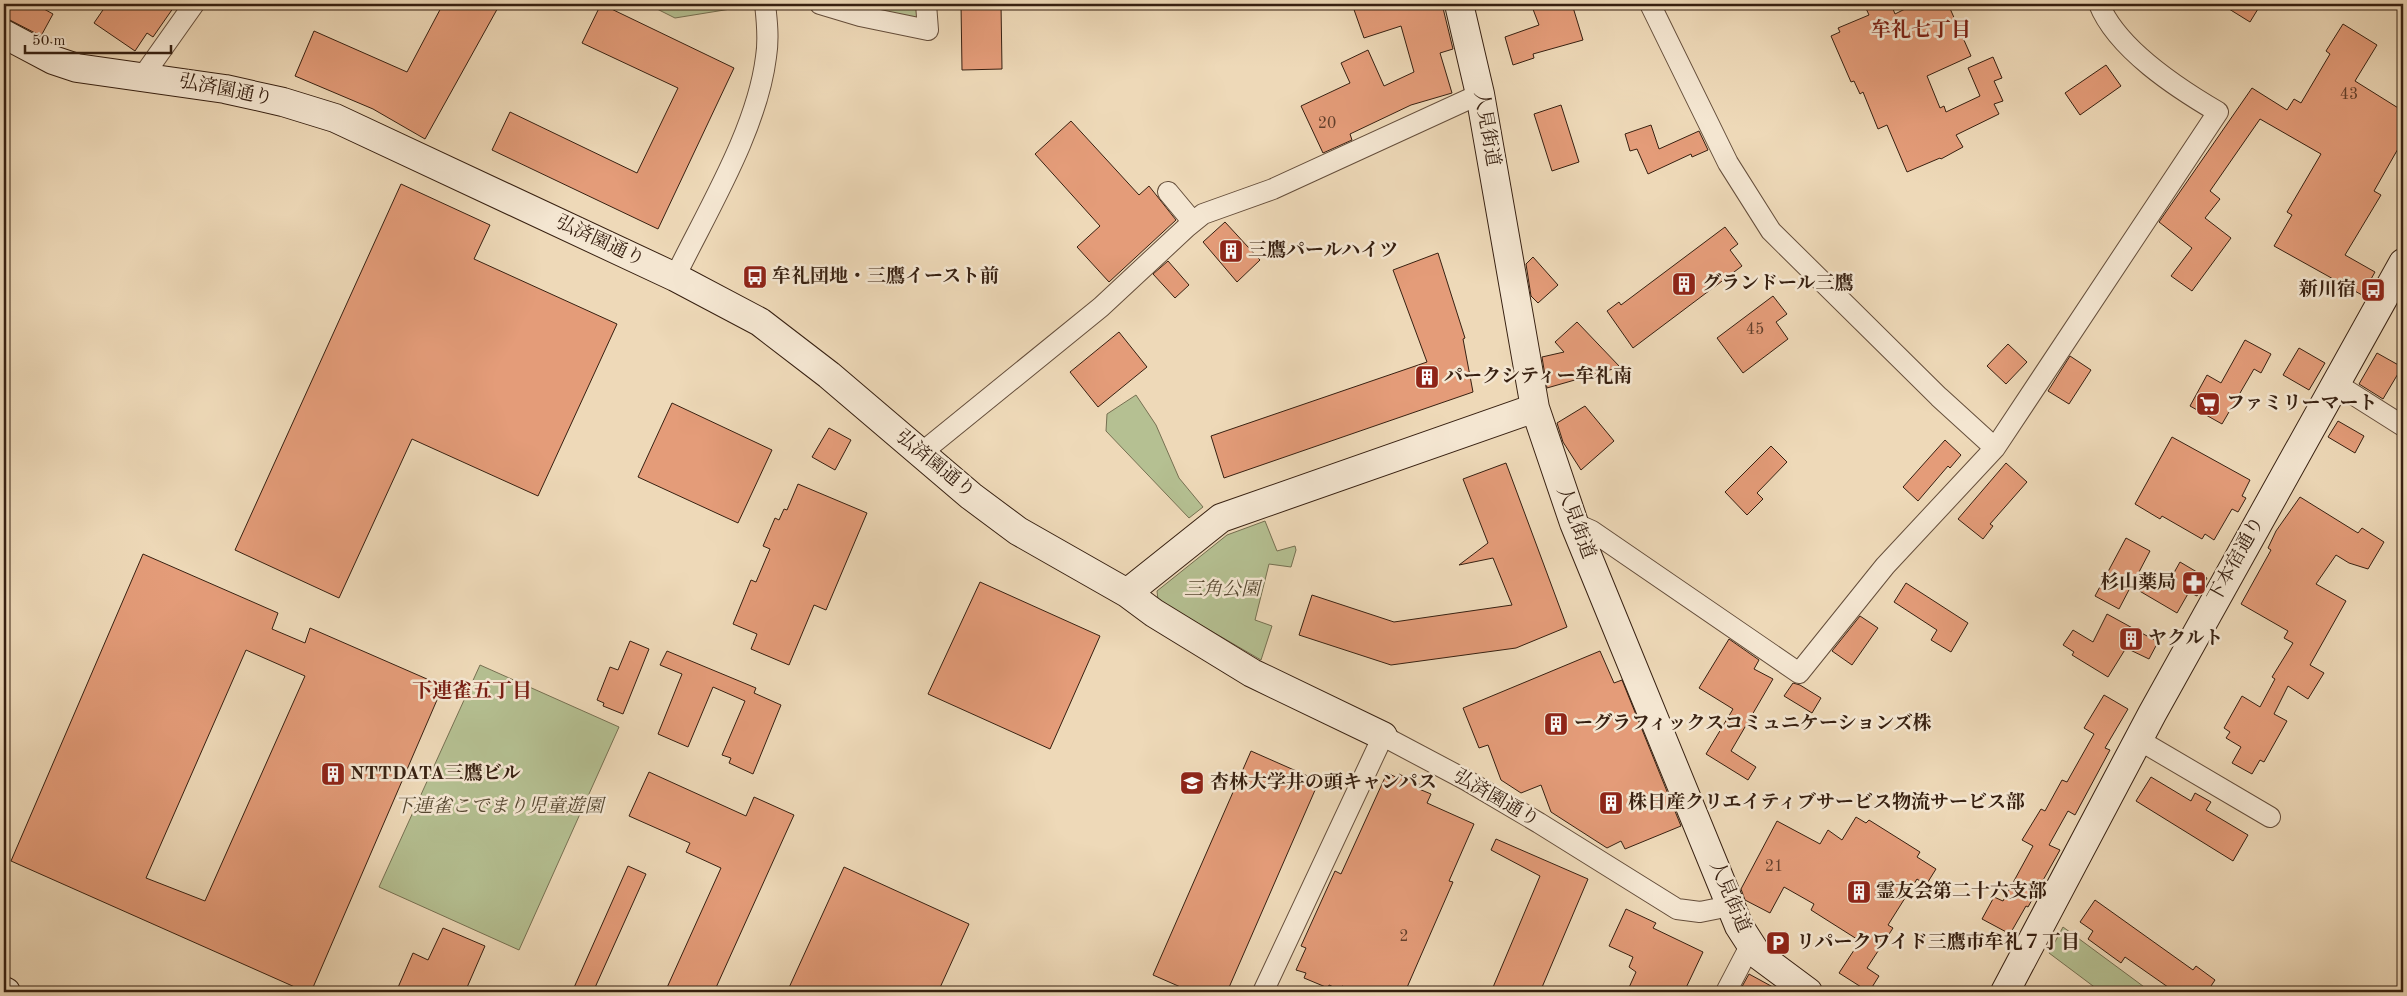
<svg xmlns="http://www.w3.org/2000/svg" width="2407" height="996" font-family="'Old Standard TT','Noto Serif JP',serif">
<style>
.green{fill:#b5c092;stroke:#767052}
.building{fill:#e49c79;stroke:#372011;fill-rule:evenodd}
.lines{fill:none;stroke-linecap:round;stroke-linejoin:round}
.street-casing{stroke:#654e3b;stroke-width:22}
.secondary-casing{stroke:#372011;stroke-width:30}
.street{stroke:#f4e6d1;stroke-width:20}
.secondary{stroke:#f4e6d1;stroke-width:28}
.labels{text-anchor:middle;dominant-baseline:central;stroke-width:5;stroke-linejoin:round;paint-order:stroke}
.number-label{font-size:16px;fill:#623f2b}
.street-label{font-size:19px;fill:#372011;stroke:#f4e6d1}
.poi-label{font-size:19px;font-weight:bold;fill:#372011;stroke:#f4e6d1;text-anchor:start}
.park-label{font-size:19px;font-style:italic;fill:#564831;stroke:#f4e6d1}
.neighbourhood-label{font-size:20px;font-weight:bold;fill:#7a1f14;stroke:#f4e6d1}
</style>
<rect width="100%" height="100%" fill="#eed9b8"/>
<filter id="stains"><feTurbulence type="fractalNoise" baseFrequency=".004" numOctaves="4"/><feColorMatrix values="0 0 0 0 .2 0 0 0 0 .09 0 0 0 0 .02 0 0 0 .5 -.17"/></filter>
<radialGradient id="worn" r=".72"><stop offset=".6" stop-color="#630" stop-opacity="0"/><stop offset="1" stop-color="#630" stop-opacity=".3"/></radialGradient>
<path class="green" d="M647,4h101l1,2 -74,12z
M848,4h73l1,21z
M1136,395l20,30 23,53 24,29 -14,11 -83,-87 1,-17z
M1265,521l12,30 18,-5 1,4 -5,17 -22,-3 -14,56 17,6 -11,34 -103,-60 -1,-9 70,-56z
M480,665l139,62 -100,223 -140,-63z
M2063,927l88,65h-50l-52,-39z"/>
<path class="building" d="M4,4h31l18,10 -12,22 -37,-19z
M107,4h69l-23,33 -6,-4 -12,18 -41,-28z
M443,4h57l-75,135 -52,-30 -78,-33 19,-45 93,41z
M601,4l133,64 -76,161 -166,-79 18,-38 127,61 41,-85 -96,-45z
M961,4h40l1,65 -40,1z
M1352,4h90l11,45 -13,4 12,40 -41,12 -61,29 2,6 -29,13 -22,-47 49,-23 -9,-20 27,-13 16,36 30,-14 -13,-46 -37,12z
M1531,4h41l11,36 -50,14 1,4 -21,7 -8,-28 34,-12z
M1864,4h27l4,10 20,-10h33l23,52 -44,20 13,32 4,-2 2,6 34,-16 -12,-28 25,-11 9,21 -8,3 9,20 -9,3 5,10 -43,21 7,12 -22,12 -1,-1 -33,14 -20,-47 -9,4 -15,-37 -3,2 -6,-13 -3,1 -20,-46 9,-4 -2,-4 31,-13z
M2221,4h40l-11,18z
M2343,24l34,21 -22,36 48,30v29l-29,51 7,4 -36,60 30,17 -13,23 -88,-49 18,-31 -5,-3 34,-58 -61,-35 -50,72 10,8 -15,19 26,20 -39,53 -21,-15 21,-28 -33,-26 93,-134 35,22 7,-11 7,4 29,-49 -4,-3z
M2106,65l15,21 -41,29 -15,-22z
M1561,105l18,57 -27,9 -18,-57z
M1071,121l68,74 10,-9 27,34 -67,62 -32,-35 23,-21 -65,-72z
M1651,125l8,24 40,-18 9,19 -16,7 -1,-3 -43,20 -11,-25 -7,2 -5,-17z
M401,184l89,41 -16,34 143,65 -79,172 -126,-57 -73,159 -104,-48z
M1225,222l35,38 -23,22 -34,-40z
M1725,227l13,17 -8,6 12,16 -109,82 -26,-37 12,-9 2,3z
M1438,253l27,85 -2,1 10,53 -249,86 -13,-42 216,-74 -34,-92z
M1533,257l25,28 -20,18 -7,-7 -5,-32z
M1168,261l21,24 -14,13 -22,-24z
M1773,296l14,18 -11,8 12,17 -45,34 -26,-35z
M1577,322l43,45 -73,21 -5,-31 22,-5 -9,-10z
M1119,332l28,35 -49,40 -28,-35z
M2245,340l26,14 -10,19 -7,-4 -32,55 -32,-18 17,-31 14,8z
M2008,344l19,18 -21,22 -19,-18z
M2299,348l26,15 -16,27 -26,-15z
M2377,353l25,14 -19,32 -24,-15z
M2070,356l21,14 -22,34 -21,-13z
M672,403l100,47 -34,73 -100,-46z
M1585,406l29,35 -33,29 -18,-28 -6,-19z
M2338,421l26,15 -9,17 -27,-16z
M829,428l22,12 -16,30 -23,-13z
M2172,437l78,43 -8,16 4,2 -8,14 -6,-3 -18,31 -9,-6 -3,5 -40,-23 -2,3 -25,-15z
M1945,440l16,15 -11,13 -2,-2 -30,35 -15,-14z
M1771,446l16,16 -30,31 6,6 -16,16 -22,-23z
M1506,463l61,164 -51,21 -125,17 -92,-30 13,-40 82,27 118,-17 -19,-47 -34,7 29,-22 -25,-64z
M2006,463l21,19 -37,42 3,2 -10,13 -25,-20z
M798,484l69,29 -41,97 -12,-5 -25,60 -38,-16 6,-15 -24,-10 18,-44 5,2 14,-33 -7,-3 12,-28 4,2 5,-11 3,1z
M2300,497l58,36 4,-5 22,14 -16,27 -19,-6 -13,-8 -20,29 30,17 -36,64 14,8 -16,26 -20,-13 -14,28 13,7 -23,41 -4,-2 -8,14 -20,-11 9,-16 -15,-9 4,-6 -6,-4 18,-32 18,11 15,-28 -3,-2 21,-34 -9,-5 4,-7 -47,-27 30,-54 -3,-2 8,-17z
M2126,538l24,13 -11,21 27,15 14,-25 27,16 -10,18 -8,-4 -12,21 -46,-27 -12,23 -24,-13z
M143,554l135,59 -6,16 33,14 5,-15 133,58 -132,306h-5l-295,-131zM246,650l59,26 -100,225 -59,-23z
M980,582l120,54 -50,113 -122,-55z
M1906,583l62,40 -17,29 -20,-12 6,-10 -43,-28z
M2107,614l51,28 -9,17 -23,-11 -18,29 -36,-22 2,-3 -11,-7 10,-15 20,12z
M1860,616l18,12 -26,37 -20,-14z
M1729,639l30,21 -5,9 19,10 -42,72 25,16 -8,13 -42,-26 27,-45 -34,-21z
M630,641l19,8 -26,65 -20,-8 1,-3 -7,-3 13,-33 8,3z
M667,651l89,37 -2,5 27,12 -28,69 -24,-11 2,-5 -9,-3 23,-54 -32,-14 -25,60 -30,-13 24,-60 -22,-9z
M1600,651l14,32 8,-3 59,146 -56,23 -4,-8 -14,7 -56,-36 -10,-27 -20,8 -20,-13 -13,-35 -9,3 -16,-40z
M1793,683l7,2 21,13 -9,15 -28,-17z
M2104,695l24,14 -23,39 5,2 -35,65 -7,-4 -19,34 11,5 -32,57 -2,-1 -16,28 -28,-15 12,-22 9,4 30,-55 -11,-6 19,-31 4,2 17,-31 5,2 27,-48 -10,-6z
M1251,751l68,30 -92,211h-35l-39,-17z
M649,772l97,44 8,-19 40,18 -80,177h-49l56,-124 -35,-16 4,-9 -61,-27z
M1387,773l11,5 1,-4 22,11 -2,4 12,5 -4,9 47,21 -25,57 4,1 -48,110h-49l-14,-6 -2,4 -11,-5 -1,3 -24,-10 2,-5 -10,-3 10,-22 -5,-2 34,-75 6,3z
M2151,777l40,24 4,-8 16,9 -5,8 42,25 -15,26 -97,-60z
M1856,817l10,6 3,-3 51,32 -3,5 19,12 -10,16 -9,-6 -29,46 5,3 -26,40 12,8 -10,16 -30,-19 21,-32 -49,-31 3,-6 -30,-17 -14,26 -25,-13 -4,-11 36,-68 43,23 8,-14 14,10z
M1496,839l92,40 -48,113h-49l49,-116 -49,-26z
M628,866l18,8 -53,118h-21z
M844,867l125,57 -31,68h-151z
M2095,900l98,70 3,-4 19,14 -8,12h-32l-50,-35 -4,6 -33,-24 5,-8 -13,-9z
M1626,909l30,14 -3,5 50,24 -19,40h-57l9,-20 -7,-5 4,-10 -24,-11z
M443,928l42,18 -20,46h-69l17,-39 15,7z
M1749,974l33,18h-43z"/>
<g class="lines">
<defs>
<path id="street" d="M820,4l40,12 68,14 -2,-26
M1650,4l78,159 43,68 168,166 56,51
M143,76l51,-72
M1168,192l25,30
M675,277c32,-66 82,-147 91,-220 3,-18 1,-36 -1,-53
M2335,383l68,43
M920,454l181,-147 86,-80 16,-13 70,-25 207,-95
M1574,523l18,8 207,142 86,-107 110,-118 223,-336c-41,-24 -101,-63 -119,-108
M2139,740l131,77
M1263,992l120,-256 83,44 73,43 138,86 23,3 30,-6
M1726,992l24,-46"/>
<path id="secondary" d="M1459,4l21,90 55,314 39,115 165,403 18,28 51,38
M4,34l49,26 24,8 148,21 58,13 52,16 340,159 85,45 69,53 142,121 47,35 109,62 27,20 98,60 131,63
M1127,593l94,-75 314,-110
M4,991l2,1
M2005,992l147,-278 251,-451"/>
</defs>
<use href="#street" class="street-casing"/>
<use href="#secondary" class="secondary-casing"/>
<use href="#street" class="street"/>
<use href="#secondary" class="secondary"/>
</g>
<defs>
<symbol id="building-square" viewBox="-11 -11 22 22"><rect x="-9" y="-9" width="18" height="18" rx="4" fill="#8f2418" stroke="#f4e6d1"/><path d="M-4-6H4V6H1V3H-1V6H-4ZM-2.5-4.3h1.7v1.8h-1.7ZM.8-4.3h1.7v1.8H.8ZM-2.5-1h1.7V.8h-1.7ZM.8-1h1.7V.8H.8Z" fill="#fff"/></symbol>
<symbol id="bus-square" viewBox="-11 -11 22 22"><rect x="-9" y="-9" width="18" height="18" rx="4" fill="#8f2418" stroke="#f4e6d1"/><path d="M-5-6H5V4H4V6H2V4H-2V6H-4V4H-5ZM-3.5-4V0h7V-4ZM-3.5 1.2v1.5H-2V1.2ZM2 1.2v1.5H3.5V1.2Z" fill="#fff"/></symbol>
<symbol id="supermarket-square" viewBox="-11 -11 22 22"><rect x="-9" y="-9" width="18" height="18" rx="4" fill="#8f2418" stroke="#f4e6d1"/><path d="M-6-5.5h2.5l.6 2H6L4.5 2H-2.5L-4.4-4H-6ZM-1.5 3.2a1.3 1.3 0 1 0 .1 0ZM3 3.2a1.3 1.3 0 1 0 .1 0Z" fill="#fff"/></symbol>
<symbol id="pharmacy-square" viewBox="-11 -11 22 22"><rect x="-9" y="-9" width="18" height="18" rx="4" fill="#8f2418" stroke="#f4e6d1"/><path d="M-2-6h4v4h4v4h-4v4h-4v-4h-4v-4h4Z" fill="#fff"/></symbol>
<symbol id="university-square" viewBox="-11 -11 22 22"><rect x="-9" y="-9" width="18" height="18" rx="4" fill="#8f2418" stroke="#f4e6d1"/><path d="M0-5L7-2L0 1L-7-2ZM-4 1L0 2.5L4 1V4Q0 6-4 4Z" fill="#fff"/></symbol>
<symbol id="parking-square" viewBox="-11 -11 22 22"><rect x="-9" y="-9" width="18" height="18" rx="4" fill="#8f2418" stroke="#f4e6d1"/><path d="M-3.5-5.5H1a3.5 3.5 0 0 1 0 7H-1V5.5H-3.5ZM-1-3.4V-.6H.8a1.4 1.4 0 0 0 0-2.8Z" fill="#fff"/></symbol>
</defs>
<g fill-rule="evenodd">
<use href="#building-square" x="1217" y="237" width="28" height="28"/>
<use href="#bus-square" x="741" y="263" width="28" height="28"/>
<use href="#building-square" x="1670" y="270" width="28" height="28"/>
<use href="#bus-square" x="2359" y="276" width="28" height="28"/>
<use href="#building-square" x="1413" y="363" width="28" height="28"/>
<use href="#supermarket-square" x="2194" y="390" width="28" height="28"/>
<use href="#pharmacy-square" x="2180" y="569" width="28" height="28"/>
<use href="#building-square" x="2117" y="625" width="28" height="28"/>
<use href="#building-square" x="1542" y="710" width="28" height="28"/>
<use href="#building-square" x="319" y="760" width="28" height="28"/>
<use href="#university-square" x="1178" y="769" width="28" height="28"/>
<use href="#building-square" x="1597" y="789" width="28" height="28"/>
<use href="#building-square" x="1845" y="878" width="28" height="28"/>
<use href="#parking-square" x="1764" y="929" width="28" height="28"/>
</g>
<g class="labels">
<g class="number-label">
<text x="2349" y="95">43</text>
<text x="1327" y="124">20</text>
<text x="1755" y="330">45</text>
<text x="1774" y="867">21</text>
<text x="1404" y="937">2</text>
</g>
<g class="street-label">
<text transform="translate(226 91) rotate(11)">弘済園通り</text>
<text transform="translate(1486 129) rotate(80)">人見街道</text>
<text transform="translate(600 242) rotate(25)">弘済園通り</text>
<text transform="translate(935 465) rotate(39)">弘済園通り</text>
<text transform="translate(1575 523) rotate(69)">人見街道</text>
<text transform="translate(2237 560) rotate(-61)">下本宿通り</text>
<text transform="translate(1496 799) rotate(30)">弘済園通り</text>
<text transform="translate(1729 897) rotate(67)">人見街道</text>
</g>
<g class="poi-label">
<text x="1248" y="251">三鷹パールハイツ</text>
<text x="772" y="277">牟礼団地・三鷹イースト前</text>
<text x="1702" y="284">グランドール三鷹</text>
<text x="2356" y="290" text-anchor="end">新川宿</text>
<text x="1444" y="377">パークシティー牟礼南</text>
<text x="2226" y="404">ファミリーマート</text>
<text x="2176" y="583" text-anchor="end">杉山薬局</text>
<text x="2148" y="639">ヤクルト</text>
<text x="1574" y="724">ーグラフィックスコミュニケーションズ株</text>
<text x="350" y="774">NTTDATA三鷹ビル</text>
<text x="1210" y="783">杏林大学井の頭キャンパス</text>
<text x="1628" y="803">株日産クリエイティブサービス物流サービス部</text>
<text x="1876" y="892">霊友会第二十六支部</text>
<text x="1796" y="943">リパークワイド三鷹市牟礼７丁目</text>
</g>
<g class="park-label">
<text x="1222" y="590">三角公園</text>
<text x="499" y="807">下連雀こでまり児童遊園</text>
</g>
<g class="neighbourhood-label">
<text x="1921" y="31">牟礼七丁目</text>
<text x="472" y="692">下連雀五丁目</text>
</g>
</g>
<rect width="2407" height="996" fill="none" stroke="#eed9b8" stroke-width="20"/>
<rect x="5" y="5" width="2397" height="986" fill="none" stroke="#372011" stroke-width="2.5"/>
<rect x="10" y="10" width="2387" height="976" fill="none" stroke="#372011"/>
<path d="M25 45v8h146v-8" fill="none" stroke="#372011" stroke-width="2.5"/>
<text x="32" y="45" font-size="15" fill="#372011" stroke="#f4e6d1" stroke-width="4" paint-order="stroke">50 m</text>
<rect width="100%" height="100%" filter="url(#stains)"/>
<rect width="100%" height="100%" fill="url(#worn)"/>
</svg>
